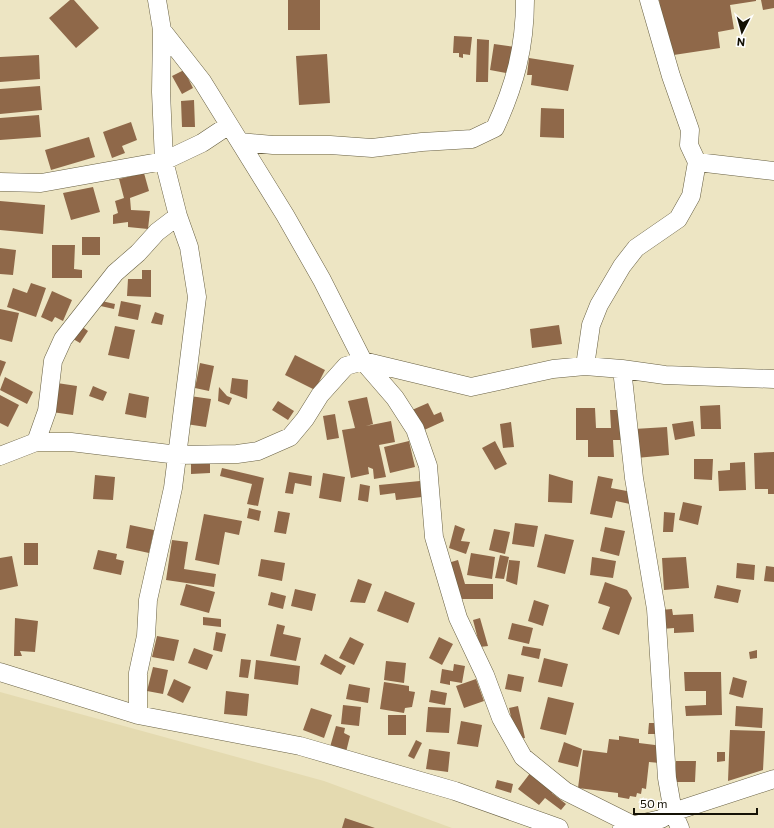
<svg xmlns="http://www.w3.org/2000/svg" width="774" height="828" font-family="Commissioner,sans-serif">
<style>
.built{fill:#e4dab0}
.building{fill:#8f6849}
.lines{fill:none;stroke-linecap:round;stroke-linejoin:round}
.minor-casing{stroke:#686043;stroke-width:19}
.minor{stroke:#fff;stroke-width:18}
</style>
<rect width="100%" height="100%" fill="#ede5c3"/>
<path class="built" d="M0,692l324,89 128,47h-452z"/>
<path class="building" d="M70,0h4l25,28 -23,20 -27,-30z
M288,0h32v30h-32z
M659,0h97v1l-26,4 4,24 -16,3 2,16 -53,8z
M761,0h13v8l-11,2z
M454,36l18,1 -2,18 -7,-1v4l-4,-1v-4h-6z
M477,39l12,1 -1,42h-12z
M494,44l21,3 -4,27 -21,-4z
M327,54l3,49 -31,2 -3,-49z
M39,55l1,24 -40,3v-25z
M529,58l45,7 -6,26 -37,-6 1,-10h-5z
M184,70l9,18 -11,6 -10,-18z
M40,86l2,24 -42,4v-25z
M194,100l1,27h-13l-1,-26z
M541,108l23,1v29l-24,-1z
M39,115l2,22 -41,3v-22z
M131,122l6,18 -15,6 3,7 -13,5 -9,-26z
M89,137l6,20 -44,13 -6,-20z
M144,173l5,18 -19,7 1,12 19,1 -2,18 -20,-2v-5l-15,2v-9l5,-2 -3,-12 9,-3 -5,-19z
M93,187l7,25 -29,8 -8,-27z
M0,201l45,4 -2,29 -43,-4z
M82,237h18v18h-18z
M52,245h23l-1,24 8,1v8h-30z
M0,248l16,2 -3,25 -13,-1z
M142,270h9v27l-24,-1 1,-17h14z
M31,283l15,5 -10,29 -29,-10 6,-19 14,5z
M52,291l20,9 -9,21 -8,-4 -3,5 -11,-5z
M97,300l18,4 -1,5 -18,-4z
M121,301l20,4 -3,15 -20,-4z
M0,309l19,4 -7,29 -12,-3z
M155,312l9,3 -2,10 -11,-2z
M77,323l11,8 -8,12 -12,-7z
M559,325l3,19 -30,4 -2,-19z
M115,326l20,4 -6,29 -21,-4z
M295,355l30,15 -10,20 -30,-15z
M0,360l6,2 -6,15z
M200,363l14,3 -5,25 -14,-3z
M5,377l28,15 -6,12 -27,-14z
M232,378l16,2 -1,19 -17,-6z
M57,383l20,3 -4,29 -21,-3z
M93,386l14,6 -4,9 -14,-5z
M219,387l8,9 5,2 -3,7 -11,-4z
M129,393l20,4 -3,21 -21,-4z
M0,395l19,10 -11,22 -8,-4z
M190,396l21,3 -5,28 -20,-3z
M367,397l6,27 -7,2 25,-5 4,21 -16,3 7,32 -12,2 -1,-10 -5,-2 1,7 -18,4 -9,-48 13,-2 -7,-27z
M278,401l16,10 -6,9 -16,-10z
M428,403l6,12 7,-3 3,9 -22,10 -10,-21z
M720,405l1,24h-20l-1,-23z
M576,408h19l1,20h15l-1,-18h12v30h-9l1,17h-26v-17h-12z
M335,414l4,24 -12,2 -4,-24z
M693,421l2,15 -20,4 -3,-16z
M511,422l3,25 -11,1 -3,-24z
M667,427l2,28 -33,3 -2,-29z
M409,441l6,26 -25,6 -6,-26z
M495,441l12,23 -12,6 -13,-22z
M774,452v42h-6v-5h-13l-1,-36z
M694,459h19l-1,21 -18,-1z
M745,462l1,28 -27,1 -1,-20 12,-1v-7z
M191,463h19v10l-19,1z
M222,468l42,10 -6,28 -11,-2 5,-20 -32,-8z
M289,472l23,4 -1,10 -16,-3 -2,11 -8,-1z
M323,473l22,4 -4,25 -22,-4z
M549,474l24,7 -1,22 -24,-1z
M95,475l20,2 -2,23 -20,-1z
M598,476l15,3 -2,9 21,4 -2,12 -14,-3 -4,17 -22,-4z
M420,481l2,16 -26,3 -1,-7 -15,2 -1,-10z
M360,484l10,2 -2,16 -10,-2z
M683,502l19,4 -4,19 -19,-5z
M249,508l12,3 -2,10 -12,-3z
M278,511l12,2 -4,21 -12,-2z
M664,512l11,1 -2,19h-10z
M204,514l38,7 -3,14 -14,-3 -6,33 -24,-5z
M515,523l23,3 -4,21 -22,-3z
M130,525l24,5 -5,23 -23,-5z
M455,525l10,4 -4,12 9,1 -4,12 -17,-6z
M605,527l20,4 -6,25 -19,-5z
M494,529l16,3 -5,22 -16,-4z
M545,534l29,6 -9,34 -28,-7z
M172,540l16,2 -4,27 32,5 -2,13 -48,-7z
M24,543h14v22h-14z
M98,550l19,4 -1,5 8,2 -3,14 -28,-6z
M471,553l24,4 -3,22 -25,-4z
M500,555l9,2 -5,22 -9,-1z
M12,556l6,30 -18,4v-32z
M592,557l24,4 -3,17 -23,-3z
M686,557l3,31 -25,2 -2,-32z
M261,559l24,4 -3,18 -24,-5z
M458,560l7,24h28v15h-34l-11,-36z
M509,560l11,1 -3,24 -11,-4z
M737,563l18,2 -1,15 -18,-2z
M766,566l8,1v15l-10,-1z
M358,579l14,5 -7,19 -15,-1z
M605,582l22,8 5,8 -13,37 -17,-6 8,-22 -12,-4z
M186,584l29,8 -6,21 -29,-8z
M717,585l24,5 -3,13 -24,-5z
M295,589l21,5 -4,17 -21,-5z
M385,591l30,12 -7,20 -31,-12z
M271,592l15,4 -3,13 -15,-4z
M534,600l15,5 -6,21 -15,-5z
M672,609l1,6 20,-1 1,18 -20,1v-5l-12,1 -2,-19z
M203,617l18,2v8l-18,-2z
M15,618l23,3 -3,31 -15,-1 2,5h-8z
M480,618l8,28 -8,1 -7,-27z
M512,623l21,5 -4,16 -21,-5z
M277,624l8,2 -2,8 18,4 -5,23 -26,-5z
M216,632l10,2 -4,18 -9,-2z
M157,636l22,4 -5,21 -22,-4z
M350,637l14,7 -10,21 -15,-7z
M439,637l14,7 -11,21 -13,-7z
M523,646l18,3 -2,10 -18,-4z
M194,648l19,7 -6,15 -19,-7z
M757,650v8l-7,1 -1,-7z
M325,654l21,12 -5,9 -21,-11z
M544,658l24,6 -6,23 -24,-5z
M241,659l10,1 -3,18 -9,-1z
M256,660l44,6 -2,19 -44,-6z
M386,661l20,2 -2,20 -20,-3z
M454,664l11,2 -3,17 -12,-2v4l-10,-2 2,-14 11,2z
M153,667l15,3 -5,24 -16,-3z
M684,672h37l1,43 -36,1 -1,-10 21,-1v-14h-21z
M508,674l16,3 -3,15 -16,-3z
M733,677l14,4 -4,17 -14,-4z
M174,679l17,8 -8,16 -16,-8z
M476,679l8,22 -20,7 -8,-22z
M384,682l25,4v5l6,1 -3,15 -7,1 -1,5 -24,-4z
M349,684l21,4 -2,15 -22,-4z
M431,690l16,3 -2,12 -16,-3z
M226,691l23,3 -2,22 -23,-2z
M548,697l26,6 -8,32 -26,-6z
M343,705l18,2 -2,19 -18,-2z
M518,706l7,32 -9,1 -7,-31z
M736,706l27,2 -1,20 -27,-2z
M428,707l23,1 -2,25 -23,-1z
M311,708l21,7 -8,23 -21,-8z
M388,715h18v20h-18z
M461,721l21,4 -4,22 -21,-3z
M649,723h8l-1,11h-8z
M336,726l9,2 -1,5 6,3 -4,16 -16,-5z
M730,730l35,1 -2,39 -35,11z
M619,736l20,3v4l24,3 -3,17 -11,-1 -3,27 -4,-1 -1,6 -4,-1 -1,4 -6,-1 -1,3 -11,-2v-4l-40,-5 5,-38 24,3 2,-14 10,1z
M416,740l6,3 -8,16 -6,-3z
M564,742l18,7 -4,18 -20,-5z
M429,749l21,3 -2,20 -22,-3z
M717,752h8v9l-8,1z
M676,761h20l-1,21h-19z
M531,772l25,19 -4,2 14,11 -5,6 -16,-12 -6,7 -21,-16z
M497,780l16,4 -2,9 -16,-5z
M345,818l30,10h-33z"/>
<g class="lines">
<defs>
<path id="minor" d="M162,30l40,51 83,134 37,65 41,81 32,37 20,31 13,37 6,71 24,81 27,57 16,43 22,39 42,34 68,34
M240,142l33,3h57l42,3 50,-6 50,-3 23,-11c20,-43 30,-81 30,-128
M697,162l77,9
M0,182l41,1 123,-22 38,-18 27,-18
M585,366l6,-41 8,-20 23,-39 14,-18 42,-29 13,-23 6,-34 -8,-17 1,-15 -19,-54 -22,-76
M622,369l12,109 22,131 11,169 6,34 7,16
M36,442l11,-31 6,-50 10,-22 52,-66 23,-20 19,-21 21,-16
M0,456l36,-14h35l107,13 59,-1 21,-3 32,-14 15,-18 15,-24 26,-29 17,-5 108,26 82,-18 32,-3 37,3 43,6 109,4
M0,672l138,43 162,31 155,45 104,37
M138,715v-42l8,-37 2,-36 25,-112 24,-191 -8,-50 -11,-31 -14,-55 -3,-69 1,-62 -5,-30
M622,828l39,-9 12,-7 101,-33"/>
</defs>
<use href="#minor" class="minor-casing"/>
<use href="#minor" class="minor"/>
</g>
<g transform="translate(742 32) rotate(186)" stroke="#ffffff" stroke-width="3" paint-order="stroke">
<path d="M0-3L7 15L0 10L-7 15Z" fill="#141105"/>
<text y="-6" font-size="11" font-weight="bold" text-anchor="middle" fill="#141105">N</text>
</g>
<path d="M634 808v6h123v-6" fill="none" stroke="#141105" stroke-width="2"/>
<text x="640" y="808" font-size="12" fill="#141105" stroke="#ffffff" stroke-width="3" paint-order="stroke">50 m</text>
</svg>
